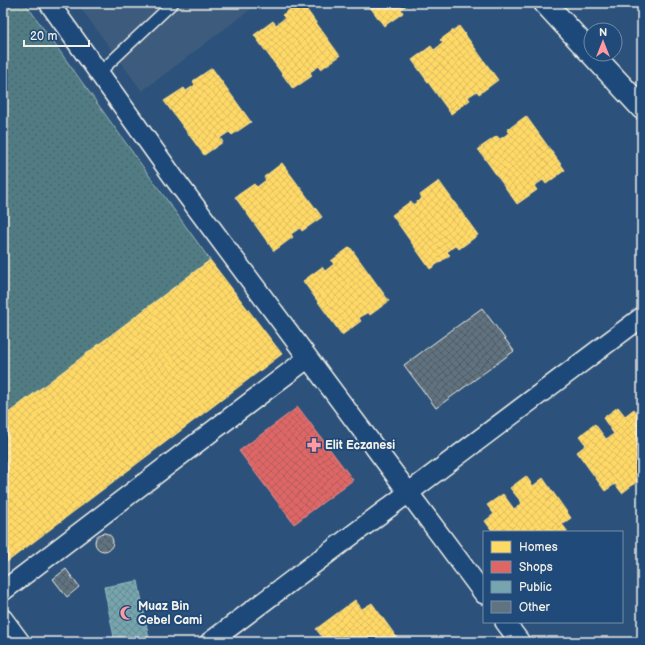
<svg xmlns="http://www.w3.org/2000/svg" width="645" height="645" font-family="'Balsamiq Sans',sans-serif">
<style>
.built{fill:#3c5c7d}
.park{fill:url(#park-dots);stroke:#a2b6b6}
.homes{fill:url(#homes-cross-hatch);stroke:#fce08d}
.shops{fill:url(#shops-cross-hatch);stroke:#e6908d}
.public{fill:url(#public-cross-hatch);stroke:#9cbcc0}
.building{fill:url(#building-cross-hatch);stroke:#f4f1e8}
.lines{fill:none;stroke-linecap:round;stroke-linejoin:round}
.service-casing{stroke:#f4f1e8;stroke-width:13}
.minor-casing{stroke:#f4f1e8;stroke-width:22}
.tertiary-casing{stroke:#f4f1e8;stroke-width:25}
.service{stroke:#1f4a7a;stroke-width:10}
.minor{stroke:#1f4a7a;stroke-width:19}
.tertiary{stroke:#1f4a7a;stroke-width:22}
.labels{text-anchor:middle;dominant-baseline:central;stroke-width:4;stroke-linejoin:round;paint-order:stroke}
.poi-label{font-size:12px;font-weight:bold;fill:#f4f1e8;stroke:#1f4a7a;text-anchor:start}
</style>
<defs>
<pattern id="park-dots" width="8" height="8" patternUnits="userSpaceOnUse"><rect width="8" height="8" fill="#517c83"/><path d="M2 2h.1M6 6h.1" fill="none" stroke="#4d6568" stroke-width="1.8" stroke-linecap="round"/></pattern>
<pattern id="homes-cross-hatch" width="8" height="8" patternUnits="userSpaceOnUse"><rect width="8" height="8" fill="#ffd966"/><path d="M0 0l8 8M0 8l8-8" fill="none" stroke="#dbbc60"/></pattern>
<pattern id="shops-cross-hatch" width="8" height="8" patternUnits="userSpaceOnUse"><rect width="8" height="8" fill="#e06666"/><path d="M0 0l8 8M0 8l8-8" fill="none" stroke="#b35d5c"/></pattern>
<pattern id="public-cross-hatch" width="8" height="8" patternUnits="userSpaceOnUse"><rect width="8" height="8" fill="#76a5af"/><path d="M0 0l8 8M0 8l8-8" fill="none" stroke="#688990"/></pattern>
<pattern id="building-cross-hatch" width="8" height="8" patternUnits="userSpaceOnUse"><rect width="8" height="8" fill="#607381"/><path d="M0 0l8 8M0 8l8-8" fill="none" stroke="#535b61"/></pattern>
</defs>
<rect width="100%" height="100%" fill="#2c527b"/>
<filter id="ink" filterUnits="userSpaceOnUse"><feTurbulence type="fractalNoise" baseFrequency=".025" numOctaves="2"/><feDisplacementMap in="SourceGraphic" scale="8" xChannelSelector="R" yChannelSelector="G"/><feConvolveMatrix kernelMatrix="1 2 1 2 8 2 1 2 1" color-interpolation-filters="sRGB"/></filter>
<g filter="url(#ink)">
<path class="built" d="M77,3h182l-117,88z"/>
<path class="park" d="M3,3h22l185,257 -207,157z"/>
<path class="homes" d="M299,3h3l38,53 -19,13 -2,-3 -9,6 2,4 -19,13 -39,-54 19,-14 3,4 9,-7 -3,-3z
M367,3h50l-5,3 -2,-3 -9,6 2,4 -19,13z
M459,26l39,54 -19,14 -2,-3 -9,6 2,3 -19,14 -39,-54 19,-14 3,4 9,-7 -3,-3z
M212,68l39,54 -19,13 -3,-3 -9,6 3,4 -19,13 -40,-54 20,-13 2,3 9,-6 -2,-4z
M526,116l39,54 -19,14 -3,-4 -9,6 3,4 -20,14 -39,-55 19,-13 3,3 9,-6 -2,-3z
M282,163l40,54 -20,14 -2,-3 -9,6 2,3 -19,14 -39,-54 19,-13 3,3 9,-7 -2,-3z
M439,181l39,54 -19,14 -3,-4 -9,7 3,3 -20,14 -38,-54 19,-14 2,4 9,-7 -2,-3z
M350,247l39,54 -19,14 -2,-3 -9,6 2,3 -19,14 -39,-54 19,-14 3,4 9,-7 -3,-3z
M210,260l72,94 -279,211v-148z
M618,407l7,9 9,-7 8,11v58l-20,15 -7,-9 -10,7 -28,-39 9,-7 -7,-9 16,-12 11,15 8,-5 -11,-16z
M526,476l7,10 10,-8 28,40 -9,6 6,8h-75l-8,-11 9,-7 -7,-9 16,-11 11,15 8,-6 -12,-15z
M355,600l7,9 10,-6 28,39h-83l6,-4 -7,-9z"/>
<path class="shops" d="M298,407l55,73 -59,44 -55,-73z"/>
<path class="public" d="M138,581l11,58 -18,3h-16l-11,-55z"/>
<path class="building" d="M482,308l32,43 -78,57 -32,-43z
M95 542a9 9 0 1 1 18 0a9 9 0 1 1-18 0Z
M66,569l13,18 -12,10 -14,-18z"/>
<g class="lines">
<defs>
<path id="service" d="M99,73l74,-70"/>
<path id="minor" d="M49,3l125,175 310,416
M3,591l305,-233
M3,619l17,23
M505,622l15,20
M210,642l432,-325"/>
<path id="tertiary" d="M545,3l46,50
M592,54l50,54"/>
</defs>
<use href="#service" class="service-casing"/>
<use href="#minor" class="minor-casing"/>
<use href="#tertiary" class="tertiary-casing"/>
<use href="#service" class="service"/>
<use href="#minor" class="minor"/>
<use href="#tertiary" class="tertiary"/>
</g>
</g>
<defs>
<symbol id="pharmacy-bare" viewBox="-9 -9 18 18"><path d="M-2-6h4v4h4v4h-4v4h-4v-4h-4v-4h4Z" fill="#ff9aa2" stroke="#1f4a7a" stroke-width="2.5" paint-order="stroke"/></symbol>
<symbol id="mosque-bare" viewBox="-9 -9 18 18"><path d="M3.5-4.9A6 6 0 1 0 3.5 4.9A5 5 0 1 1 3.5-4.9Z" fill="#ff9aa2" stroke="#1f4a7a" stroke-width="2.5" paint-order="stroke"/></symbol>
</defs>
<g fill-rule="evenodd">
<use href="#pharmacy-bare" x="304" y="435" width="20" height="20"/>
<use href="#mosque-bare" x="117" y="603" width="20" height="20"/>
</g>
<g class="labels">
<g class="poi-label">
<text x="325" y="445">Elit Eczanesi</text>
<text x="138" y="606">Muaz Bin<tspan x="138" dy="14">Cebel Cami</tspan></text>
</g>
</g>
<rect width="645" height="645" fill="none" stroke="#1f4a7a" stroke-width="16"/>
<rect x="8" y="8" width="629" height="629" fill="none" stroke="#f4f1e8" stroke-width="1.5" filter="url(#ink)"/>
<rect x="483" y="531" width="140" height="92" fill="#1f4a7a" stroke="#748da6"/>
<rect x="491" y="541" width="20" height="12" fill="#ffd966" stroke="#748da6"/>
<text x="519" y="551" font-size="12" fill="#f4f1e8">Homes</text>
<rect x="491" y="561" width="20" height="12" fill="#e06666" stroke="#748da6"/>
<text x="519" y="571" font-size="12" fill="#f4f1e8">Shops</text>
<rect x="491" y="581" width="20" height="12" fill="#76a5af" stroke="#748da6"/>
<text x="519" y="591" font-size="12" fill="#f4f1e8">Public</text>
<rect x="491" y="601" width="20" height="12" fill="#607381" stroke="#748da6"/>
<text x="519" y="611" font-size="12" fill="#f4f1e8">Other</text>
<g transform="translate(603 42)"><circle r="19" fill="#1f4a7a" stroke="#748da6"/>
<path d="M0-3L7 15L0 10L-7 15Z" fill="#ff9aa2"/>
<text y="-6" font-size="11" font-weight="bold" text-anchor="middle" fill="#f4f1e8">N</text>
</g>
<path d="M24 40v6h65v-6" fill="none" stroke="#f4f1e8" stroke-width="2"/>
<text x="30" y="40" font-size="12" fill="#f4f1e8" stroke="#1f4a7a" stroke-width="3" paint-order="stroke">20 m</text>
</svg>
